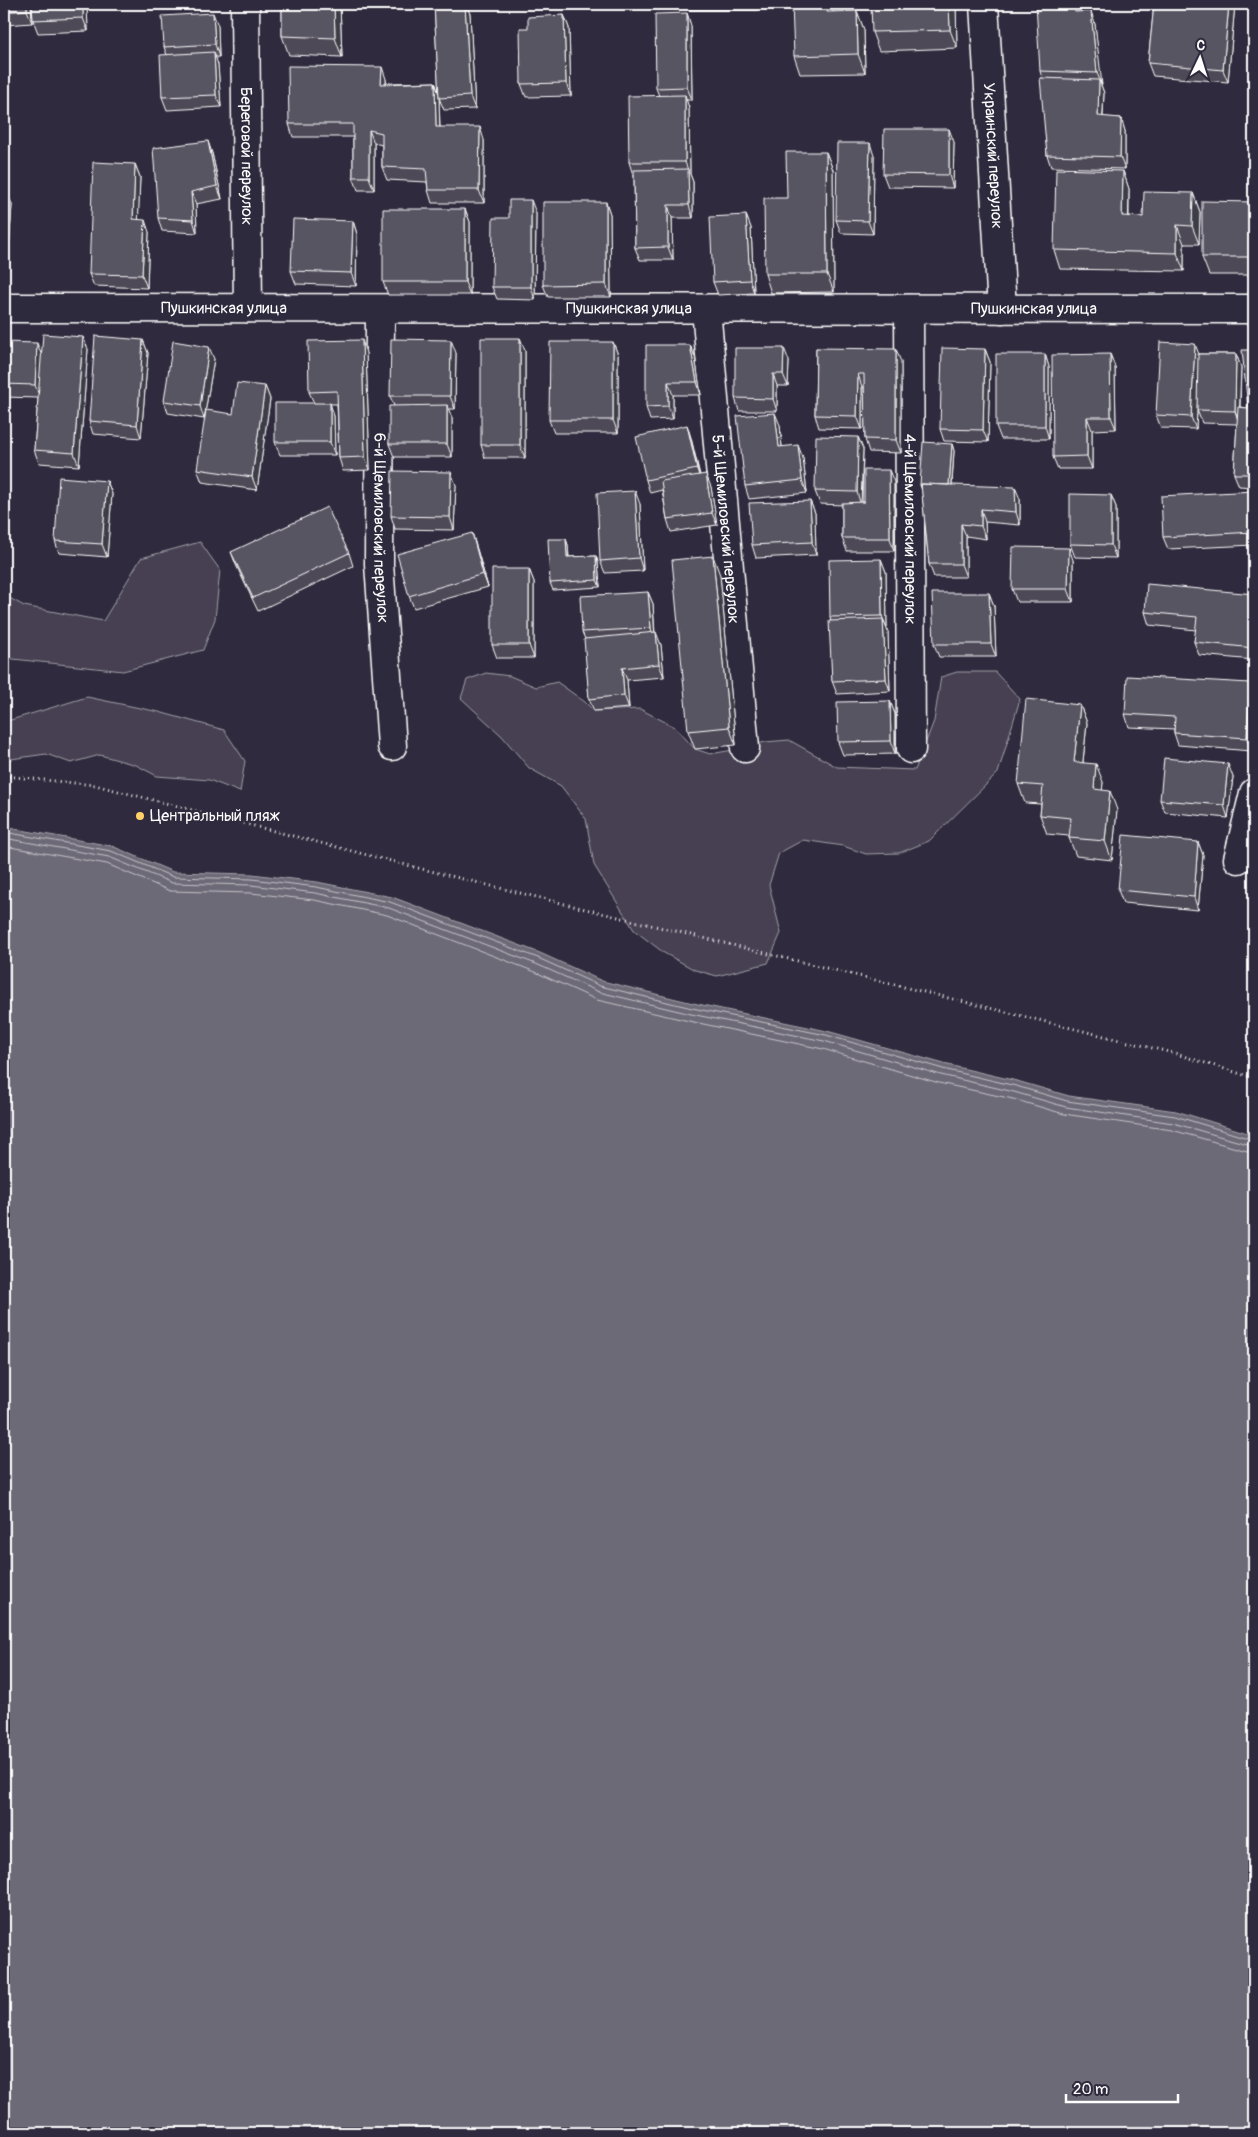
<svg xmlns="http://www.w3.org/2000/svg" width="1258" height="2137" font-family="Pangolin,sans-serif">
<style>
.green{fill:#464152;stroke:#a2a0a8}
.water{fill:#6d6a77;stroke:#a7a6ad}
.lines{fill:none;stroke-linecap:round;stroke-linejoin:round}
.shore{stroke:#c5c3c9;stroke-width:1}
.minor-casing{stroke:#fff;stroke-width:31}
.path{stroke:#fff;stroke-width:3;stroke-dasharray:1 4;stroke-linecap:butt}
.minor{stroke:#2f2a3d;stroke-width:28}
.wall{fill:#4d4956;stroke:#fff}
.shaded-wall{fill:#3e3c46;stroke:#fff}
.building{fill:#595564;stroke:#fff}
.poi-dot{fill:#ffd166;stroke:#2f2a3d;stroke-width:2}
.labels{text-anchor:middle;dominant-baseline:central;stroke-width:4.5;stroke-linejoin:round;paint-order:stroke}
.street-label{font-size:16px;fill:#fff;stroke:#2f2a3d}
.poi-label{font-size:16px;fill:#fff;stroke:#2f2a3d;text-anchor:start}
</style>
<rect width="100%" height="100%" fill="#2f2a3d"/>
<filter id="ink" filterUnits="userSpaceOnUse"><feTurbulence type="fractalNoise" baseFrequency=".02" numOctaves="2"/><feDisplacementMap in="SourceGraphic" scale="10" xChannelSelector="R" yChannelSelector="G"/><feConvolveMatrix kernelMatrix="1 2 1 2 8 2 1 2 1" color-interpolation-filters="sRGB"/></filter>
<g filter="url(#ink)">
<path class="green" d="M200,542l20,28 -5,49 -12,31 -80,21 -119,-13v-63l20,11 79,15 38,-63z
M957,672h38l25,27 -22,74 -69,68 -30,12 -33,1 -23,-8 -40,-6 -24,13 -10,32 12,48 -13,30 -51,13 -22,-6 -31,-17 -30,-23 -40,-65 -8,-46 -25,-33 -32,-18 -27,-32 -41,-38 6,-18 19,-7 24,3 26,11 21,-5 28,20 9,9 46,-2 35,18 20,22 15,5 35,-6 20,-6 24,-2 48,27 78,3 19,-49 7,-44z
M87,697l72,15 65,18 21,31 -5,31 -31,-12 -52,-4 -21,-11 -36,-10 -29,8 -25,-9 -42,6v-38z"/>
<path class="water" d="M4,827l108,19 61,26 79,2 65,8 75,15 148,56 62,28 91,22 134,28 117,33 73,17 52,15 107,15 78,24v998h-1250z"/>
<g class="lines">
<path class="shore" d="M4,832l107,19 62,26 79,2 64,8 74,15 148,56 62,28 92,22 134,27 117,34 73,17 51,15 108,15 79,24
M4,838l105,19 63,26 79,2 64,8 74,15 147,56 63,28 92,22 133,27 117,34 73,17 52,15 107,16 81,23
M4,846l103,18 63,27 81,2 63,7 73,15 146,56 64,29 92,21 134,28 116,34 74,16 51,15 108,16 82,23"/>
<defs>
<g id="minor">
<path id="s1" d="M245,4l3,304"/>
<path id="s2" d="M984,4l18,305"/>
<path id="s3" d="M4,308l1250,1"/>
<path id="s4" d="M380,309l-1,255 13,182"/>
<path id="s5" d="M706,309l39,439"/>
<path id="s6" d="M909,309l2,440"/>
<path d="M1238,859l16,-66"/>
</g>
</defs>
<use href="#minor" class="minor-casing"/>
<path class="path" d="M4,776l91,9 319,82 759,186 81,25"/>
<use href="#minor" class="minor"/>
</g>
<path class="wall" d="M4,4h27l1,19 -27,2 -1,-5z
M32,4h55l1,27 -50,2 -5,-13z
M150,4h20l-19,1z
M282,4h58l2,53 -53,-2 -7,-19z
M434,4h32l4,10 5,95 -31,1 -5,-12 1,29 44,13v63h-52l-4,-13 -1,-8 -40,-2 -5,-13v-22l-8,-2v47h-16l-5,-13v-40h-60l-4,-13 97,-45v4l49,-1 4,12z
M686,4h72v6h-70z
M833,4v8l24,-1 7,19 1,43 -65,1 -6,-18z
M956,4l1,44 -78,3 -7,-19z
M1154,4h81l-7,78 -75,-6 -5,-13z
M1078,12l17,12 6,61 3,8 -1,24 18,1 4,13v38l-74,-2 -4,-12 -5,-77 -2,-7z
M687,13l4,13 1,74h-6l3,8 1,66 3,8v36h-21l1,42h-33l-5,-12 -1,-73h-1l-4,-13 30,-66 -3,-8z
M564,15l5,13 2,68 -45,1 -5,-13 7,-56z
M218,26l1,31h-4l3,8 3,42 -54,3 -5,-13 5,-42 -3,-8z
M954,142l-1,46 -65,-1 -5,-13z
M826,152l7,18 1,122 -63,1 -6,-19 22,-76z
M212,153l10,46 -26,5 1,29 -35,-2 -4,-13z
M874,156l-1,78 -32,-1 -5,-13z
M135,164l5,13 -2,43 11,12 -2,56 -53,-2 -5,-12z
M1123,171l6,18v27l14,1 50,-24 7,19 -1,32h-15v27l-124,-2 -6,-19z
M4,192h3l5,13 -6,87h-2z
M606,202l4,12 1,83h-63l-5,-12z
M1254,202v73h-45l-7,-18z
M465,209l5,13v73h-82l-5,-13z
M536,213l-1,87 -38,-1 -5,-12 17,-69z
M746,215l5,13 3,65 -36,2 -5,-13z
M353,221l4,13 -1,52 -60,-2 -5,-13z
M520,338l5,13v107h-40l-4,-13z
M143,340l5,13 -7,85 -48,-4 -4,-13z
M4,342l37,12 47,-5 -9,117 -40,-3 -5,-13 4,-52 -34,-1z
M613,342l5,13v78h-64l-5,-13z
M690,345l5,12 6,38h-28v24l-23,1 -4,-13z
M816,348l85,14v91l-32,-1 -4,-13 -1,-52h-2v42l-43,-1 -4,-13z
M985,349l5,13 -2,80 -44,-1 -4,-12z
M1254,350v137l-15,-1 -5,-12 3,-50 -35,-1 -5,-13 1,-16 -2,35 -35,-1 -5,-13 43,-61h37l5,13 -1,40 8,1z
M366,353l4,117 -27,1 -4,-13 -2,-54h-7l4,12 1,39h-55l-5,-13 39,-39 -5,-11z
M456,353l-1,56h-7l4,9v39h-58l-5,-13 5,-38 -4,-10z
M1045,354l4,13v72h-48l-5,-13z
M1110,354l5,13 1,62 -24,1v39h-34l-5,-12z
M214,359l-10,60 -36,-6 -4,-12z
M789,361l-1,25h-11v25h-38l-4,-13z
M265,386l5,13 -13,91 -55,-8 -5,-13 36,-55z
M687,425l4,13 9,37 11,12 6,38 -46,7 -4,-13 -5,-29 -12,3 -4,-13z
M780,425l2,22 21,11 4,35 -58,6 -4,-13z
M858,437l5,12 -1,53h2l30,-20v69h-47l-5,-13v-33l-22,-1 -5,-13z
M952,444l2,7 -2,34 68,14v26l-35,-3 1,17 -20,-3v41h-32l-5,-13 -7,-73 -2,-6z
M107,481l5,13 -5,63 -48,-4 -4,-12z
M456,485l-2,45 -59,-1 -4,-13z
M1254,491v54l-86,4 -5,-12z
M1111,495l5,12v51l-41,-1 -5,-13z
M810,501l5,12 1,42 -60,3 -4,-13z
M640,504l3,67 -38,2 -5,-12z
M472,533l4,13 12,41 -74,21 -5,-12z
M566,539l2,6 1,12 27,-1 2,6 2,25 -47,3 -3,-7z
M231,552l118,1 4,13 -95,45 -22,-46z
M881,559l5,13 1,56h-1l2,4 2,59 -53,3 -5,-13 -1,-60 -1,-4z
M1073,560v42h-56l-5,-13z
M529,569l5,13v76h-37l-5,-13z
M720,575l16,170 -41,4 -7,-18z
M648,592l5,12 2,29 6,12 3,32 -37,3 2,28 -35,3 -5,-12 -4,-60 -3,-7z
M989,593l5,13 2,51h-57l-5,-13z
M1254,594v66l-55,-5 -5,-13 2,-12 -47,-5 -4,-13z
M1250,683l4,11 -3,57 -73,-6 -4,-12v-4l-45,-2 -4,-13z
M890,701l5,13v40l-52,1 -5,-13z
M1080,705l7,18 -4,39 20,20 -1,8 15,20 -5,50 -36,-4 -7,-18v-2l-22,-2 -7,-19 1,-11 -16,-1 -7,-19z
M1233,777l-5,41 -63,-6 -5,-12z
M1198,842l5,13 -5,55 -75,-7 -5,-13z"/>
<path class="shaded-wall" d="M27,4h4l1,19 -5,-13z
M83,4h4l1,27 -5,-13z
M334,4h6l2,53 -7,-19z
M465,4h1l4,10 5,95 -5,-13z
M827,4h6v26l-6,-18z
M949,4h7l1,44 -7,-18z
M1074,4h3l3,21 -5,-13z
M1229,4h6l-7,78 -5,-12z
M857,11l7,19 1,43 -7,-19z
M1091,11l4,13 7,61 -5,-12z
M213,13l5,13 1,31 -4,-13z
M687,13l4,13 1,74 -5,-13z
M564,15l5,13 2,68 -5,-13z
M214,52l4,13 3,42 -5,-12z
M382,67l4,12v17l-5,-12z
M1099,80l5,13 -2,36 -4,-13z
M435,82l4,13 1,45 -4,-13z
M685,95l4,13 1,66 3,8v36l-4,-13 -1,-35 -3,-8z
M1121,118l4,13v38l-5,-12z
M480,127l4,13v63l-5,-13z
M949,129l5,13 -1,46 -4,-13z
M369,130l5,13v47l-5,-13z
M208,141l4,12 10,46 -5,-13z
M870,143l4,13 -1,78 -5,-13z
M826,152l7,18 1,122 -7,-18z
M135,164l5,13 -2,55 -5,-13z
M1123,171l6,18 -1,46 -6,-19z
M7,192l5,13 -6,87 -2,-7v-39z
M191,192l5,12 1,29 -4,-13z
M1193,193l7,19 -1,32 -7,-18z
M531,200l5,13 -1,87 -4,-13z
M606,202l4,12 1,83 -5,-13z
M668,205l4,13 1,42 -5,-13z
M465,209l5,13v73l-5,-13z
M746,215l5,13 3,65 -4,-13z
M145,220l4,12 -2,56 -5,-13z
M353,221l4,13 -1,52 -5,-13z
M1177,225l7,19v27l-7,-18z
M83,337l5,12 -9,117 -5,-13z
M520,338l5,13v107l-5,-13z
M143,340l5,13 -7,85 -4,-13z
M362,340l4,13 4,117 -5,-13z
M451,340l5,13 -1,56 -5,-13z
M613,342l5,13v78l-5,-13z
M37,343l5,13 -2,42 -5,-13z
M1195,344l5,13 -4,72 -5,-12z
M690,345l5,12 6,38 -4,-13z
M209,347l5,12 -10,60 -4,-13z
M784,348l5,13 -1,25 -5,-12z
M896,349l5,13v91l-5,-13z
M985,349l5,13 -2,80 -5,-12z
M1045,354l4,13v72l-4,-13z
M1110,354l5,13 1,62 -5,-12z
M1236,354l5,13 -2,57 -4,-13z
M773,374l4,12v25l-4,-12z
M858,374l4,13v42l-5,-13z
M668,382l5,13v24l-5,-13z
M265,386l5,13 -13,91 -5,-13z
M330,403l4,13 1,39 -5,-13z
M447,405l5,13v39l-5,-13z
M775,413l5,12 3,35 -4,-13z
M1087,417l5,13v39l-5,-13z
M687,425l4,13 10,44 -4,-13z
M858,437l5,12 -2,56 -4,-13z
M952,444l2,7 -3,43 -2,-7z
M798,445l5,13 4,35 -5,-13z
M889,470l5,12v69l-4,-13z
M451,472l5,13 -2,45 -4,-13z
M706,474l5,13 6,38 -5,-12z
M107,481l5,13 -5,63 -5,-13z
M1015,487l5,12v26l-4,-13z
M635,491l5,13 3,67 -4,-13z
M1111,495l5,12v51l-5,-13z
M810,501l5,12 1,42 -4,-13z
M981,509l4,13 1,17 -5,-13z
M961,524l5,12v41l-5,-13z
M472,533l4,13 12,41 -5,-13z
M566,539l2,6 1,19 -2,-7z
M1069,548l4,12v42l-5,-13z
M596,556l2,6 2,25 -3,-7z
M713,556l7,19 16,170 -7,-18z
M881,559l5,13 1,56 -5,-12z
M529,569l5,13v76l-5,-13z
M648,592l5,12 2,37 -4,-13z
M989,593l5,13 2,51 -5,-13z
M883,619l5,13 2,59 -4,-12z
M656,632l5,13 3,32 -5,-13z
M622,668l5,12 2,28 -5,-13z
M1250,683l4,11 -3,57 -4,-13z
M890,701l5,13v40l-4,-13z
M1080,705l7,18 -6,57 -7,-18z
M1096,764l7,18 -2,26 -7,-19z
M1228,764l5,13 -5,41 -4,-13z
M1110,791l7,19 -5,50 -7,-19z
M1198,842l5,13 -5,55 -4,-13z"/>
<path class="building" d="M4,4h23v6l-23,2z
M32,4h51v14l-50,2z
M282,4h52l1,34 -53,-2z
M434,4h31l5,92 -31,2z
M792,4h35v8l30,-1 1,43 -64,2z
M871,4h78l1,26 -78,2z
M1036,4h38l1,8 16,-1 6,62 -57,-2z
M1154,4h75l-6,66 -75,-7z
M213,13l2,31 -51,3 -2,-31z
M687,13v74l-31,1 -1,-74z
M564,15l2,68 -45,1 -1,-56h8v-11z
M214,52l2,43 -54,2 -2,-42z
M288,66l94,1 -1,17 54,-2 1,45h44l-1,63h-51l-2,-21 -44,-2v-34l-13,-3v47h-16v-53h-64z
M1040,78l59,2 -1,36 23,2 -1,39 -73,-2z
M685,95v67h-56l-1,-66z
M884,129h65v46l-66,-1z
M208,141l9,45 -26,6 2,28 -35,-2 -5,-70z
M837,143h33l-2,78 -32,-1z
M786,152h40l1,122h-62l-1,-76h23z
M93,162l42,2 -2,55 12,1 -3,55 -53,-1z
M688,169l1,36h-21v42l-33,1 -1,-78z
M1056,169l67,2 -1,45 21,1 1,-25 49,1 -1,33 -15,-1v28l-123,-3z
M4,192h3l-3,54z
M509,200h22v87h-39l1,-69h16z
M1202,201l52,1v55h-52z
M543,202h63v82l-63,1z
M383,209h82v73h-82z
M746,215l4,65 -37,2 -3,-65z
M293,219l60,2 -2,52 -60,-2z
M43,334l40,3 -9,116 -40,-3z
M95,336l48,4 -6,85 -48,-4z
M481,338h39v107h-39z
M391,339l60,1 -1,56h-60z
M362,340l3,117 -26,1 -2,-67 -28,1 -1,-51z
M173,341l36,6 -9,59 -36,-5z
M4,342l33,1 -2,42 -31,-1z
M550,342h63v78h-64z
M1160,342l35,2 -4,73 -35,-2z
M646,345h44l7,37h-29v24l-22,1z
M735,348h49l-1,26h-10v25l-38,-1z
M816,348l80,1v91l-31,-1 -1,-65h-6l-1,42 -42,-1z
M942,348l43,1 -2,81 -43,-1z
M1242,350h12v124h-20l4,-67 10,1z
M996,354h49v72h-49z
M1110,354l1,63h-24v39l-34,1 -1,-102z
M1198,354h38l-1,57 -38,-1z
M237,383l28,3 -13,91 -55,-8 9,-59 27,4z
M275,403h55v39h-55z
M447,405v39h-58v-38z
M775,413l4,34 19,-2 4,35 -57,6 -8,-70z
M687,425l10,44 -51,11 -10,-43z
M816,436l42,1 -1,55 -42,-1z
M923,442l29,2 -3,41 -28,-1v2l-1,-1z
M864,470h25l1,68h-48v-35l22,-1z
M392,471l59,1 -1,45 -59,-1z
M706,474l6,39 -45,6 -6,-38z
M59,477l48,4 -5,63 -47,-3z
M921,484l94,3 1,25 -35,-3v17l-20,-2v40h-32z
M635,491l4,67 -39,3 -3,-68z
M1254,491v41l-91,5 -2,-41z
M1070,494l41,1v50l-41,-1z
M810,501l2,41 -60,3 -3,-42z
M327,507l22,46 -96,45 -22,-46z
M472,533l11,41 -74,22 -12,-42z
M548,539h18l1,18 29,-1 1,24 -47,3z
M1013,547l56,1 -1,41h-56z
M713,556l16,171 -41,4 -16,-171z
M881,559l1,57 -52,1 -1,-57z
M492,569h37v76h-37z
M1147,584l107,10v54l-60,-6 3,-25 -52,-5z
M648,592l3,36 -69,4 -2,-36z
M932,593h57l2,51h-57z
M883,619l3,60 -54,2 -3,-60z
M656,632l3,32 -37,4 2,27 -35,4 -5,-60z
M1127,676l123,7 -3,55 -73,-5 1,-16 -50,-3z
M1026,699l54,6 -6,57 22,2 -2,25 16,2 -5,50 -36,-3 2,-20 -31,-3 3,-29 -25,-2z
M890,701l1,40 -53,1 -1,-40z
M1164,758l64,6 -4,41 -64,-5z
M1123,835l75,7 -4,55 -76,-7z"/>
</g>
<circle class="poi-dot" cx="140" cy="816" r="5"/>
<g class="labels">
<g class="street-label">
<text stroke="none"><textPath href="#s1" startOffset="152">Береговой переулок</textPath></text>
<text stroke="none"><textPath href="#s2" startOffset="152">Украинский переулок</textPath></text>
<text stroke="none"><textPath href="#s3" startOffset="220">Пушкинская улица</textPath></text>
<text stroke="none"><textPath href="#s3" startOffset="625">Пушкинская улица</textPath></text>
<text stroke="none"><textPath href="#s3" startOffset="1030">Пушкинская улица</textPath></text>
<text stroke="none"><textPath href="#s4" startOffset="219">6-й Щемиловский переулок</textPath></text>
<text stroke="none"><textPath href="#s5" startOffset="221">5-й Щемиловский переулок</textPath></text>
<text stroke="none"><textPath href="#s6" startOffset="220">4-й Щемиловский переулок</textPath></text>
</g>
<g class="poi-label">
<text x="150" y="816">Центральный пляж</text>
</g>
</g>
<rect width="1258" height="2137" fill="none" stroke="#2f2a3d" stroke-width="20"/>
<rect x="10" y="10" width="1238" height="2117" fill="none" stroke="#fff" stroke-width="2" filter="url(#ink)"/>
<g transform="translate(1200 58) rotate(4)" stroke="#2f2a3d" stroke-width="4" paint-order="stroke">
<path d="M0-4L9 19L0 12L-9 19Z" fill="#ffffff"/>
<text y="-8" font-size="14" font-weight="bold" text-anchor="middle" fill="#ffffff">С</text>
</g>
<path d="M1066 2094v8h112v-8" fill="none" stroke="#ffffff" stroke-width="2.5"/>
<text x="1073" y="2094" font-size="15" fill="#ffffff" stroke="#2f2a3d" stroke-width="4" paint-order="stroke">20 m</text>
</svg>
